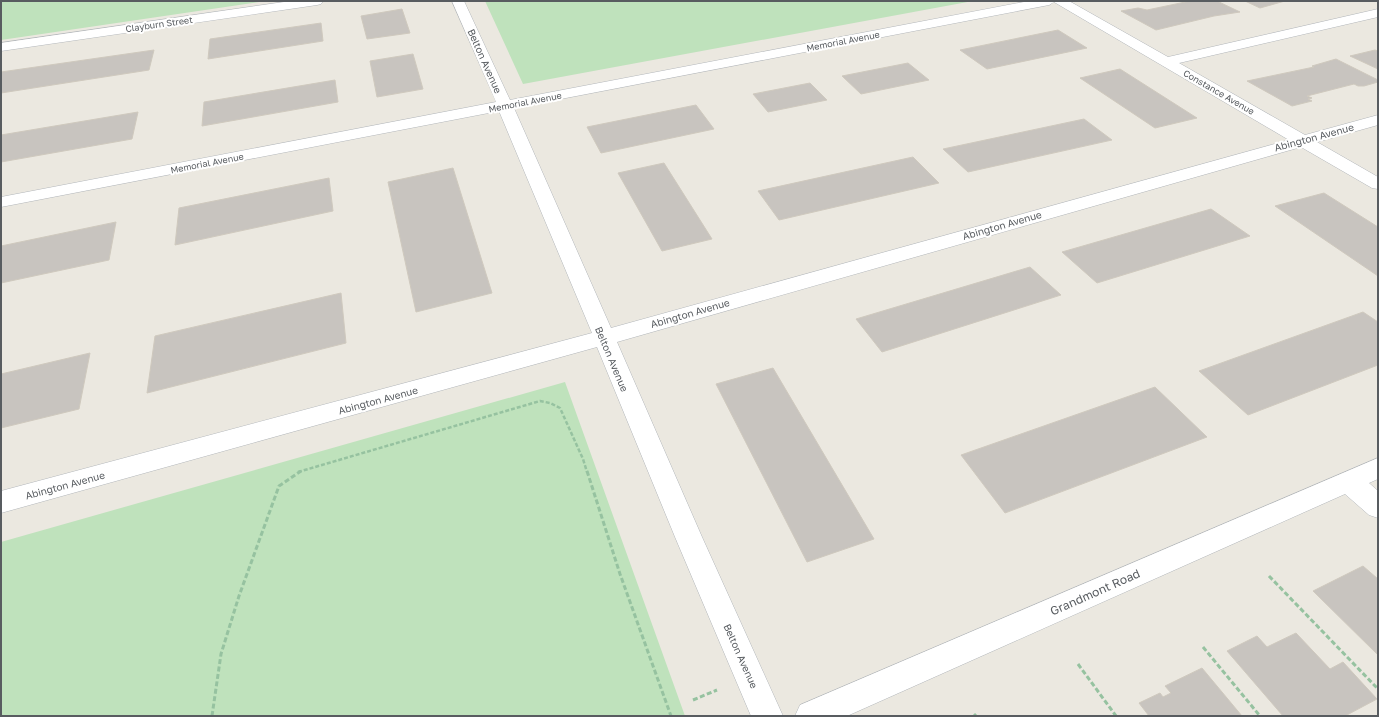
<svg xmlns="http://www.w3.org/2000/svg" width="1379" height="717" font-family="'Golos Text',sans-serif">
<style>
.green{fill:#bfe2bc}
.building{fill:#c8c4bf;stroke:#cfc9be}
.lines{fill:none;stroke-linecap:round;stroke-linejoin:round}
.minor-casing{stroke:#b2b6ba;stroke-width:1}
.path-far1{stroke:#96c2a0;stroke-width:2.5;stroke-dasharray:4 2;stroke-linecap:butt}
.path{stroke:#96c2a0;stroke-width:3;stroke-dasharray:5 2.5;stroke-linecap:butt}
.minor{fill:#fff;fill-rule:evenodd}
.labels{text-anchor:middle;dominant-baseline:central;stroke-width:4;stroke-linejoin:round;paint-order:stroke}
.far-street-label{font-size:9px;fill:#585c60;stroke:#fff}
.street-label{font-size:10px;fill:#585c60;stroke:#fff}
.near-street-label{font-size:12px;fill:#585c60;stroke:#fff}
</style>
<rect width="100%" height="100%" fill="#ebe8e0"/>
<path class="green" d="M1,1h265l-265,39z
M485,1h488l-450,83z
M565,382l120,334h-684v-174z"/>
<path class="building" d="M1190,1h27l23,11 -26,4 -58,14 -35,-19 17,-3 9,2z
M1245,1h40l-25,7z
M402,9l8,24 -43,6 -6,-23z
M321,23l2,18 -115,18 2,-20z
M1058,30l29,18 -100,21 -27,-19z
M154,50l-5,20 -148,23v-21z
M1375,50l3,1v18l-28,-13z
M413,54l10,35 -46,8 -7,-36z
M1336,59l42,21v2l-14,4h-6l-4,-2 -47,12 5,2 -4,1 4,2 -20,5 -45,-25 67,-14 -2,-1z
M908,63l21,17 -68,14 -19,-18z
M1120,69l77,49 -42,10 -75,-50z
M335,80l3,22 -136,24 2,-24z
M810,83l17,17 -59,12 -15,-18z
M696,105l18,24 -113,24 -14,-26z
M138,112l-6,27 -131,23v-27z
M1084,119l28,21 -144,32 -25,-23z
M913,157l26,26 -160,37 -21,-29z
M664,163l48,76 -50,12 -44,-78z
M453,168l39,125 -76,19 -28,-130z
M329,178l4,33 -158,34 4,-37z
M1324,193l54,34v49l-103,-70z
M1211,209l39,27 -153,47 -35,-31z
M116,222l-7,38 -108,23v-37z
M1030,267l31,28 -179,57 -26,-33z
M341,293l5,50 -199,50 8,-57z
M1363,312l15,10v43l-130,50 -49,-44z
M90,353l-11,56 -78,19v-54z
M773,368l101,171 -67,23 -91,-178z
M1155,387l52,50 -202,76 -44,-58z
M1363,566l15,13v76l-65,-64z
M1296,633l34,36 13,-7 34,37 -32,17h-62l-56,-65 30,-15 10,11z
M1202,668l40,48h-93l-10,-13 21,-10 3,4 8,-4 -6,-7z"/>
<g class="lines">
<defs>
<path id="minor" d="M291,1h32l-2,3 -4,1 -316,46v-8z
M452,1h12l46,99 519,-99h40l99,56 210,-48v8l-199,46 126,72 73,-20v10l-61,17 61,35v12l-6,-1 -71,-41 -684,195 85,195 81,179h-32l-76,-179 -78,-190 -596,166v-22l591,-158 -93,-222 -498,96v-10l495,-95zM1054,2l235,138 -678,188 -97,-220 535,-103z
M1378,458v21l-9,4 9,8v27l-9,-3 -24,-21 -498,222h-52l5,-11z"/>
</defs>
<use href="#minor" class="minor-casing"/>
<path class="path-far1" d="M298,472l242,-71 10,2 10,5 23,51 4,13"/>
<path class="path" d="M587,471l33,103 51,142
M1269,576l109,113
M1203,647l57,69
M1078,664l38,52
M693,700l24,-10
M974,714l2,2
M212,716l9,-62 18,-58 40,-110 22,-15"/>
<use href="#minor" class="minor"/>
</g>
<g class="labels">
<g class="far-street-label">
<text transform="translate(159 24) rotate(-8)">Clayburn Street</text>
<text transform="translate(843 41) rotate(-11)">Memorial Avenue</text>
<text transform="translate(1219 92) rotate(30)">Constance Avenue</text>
<text transform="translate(525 102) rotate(-11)">Memorial Avenue</text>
<text transform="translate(207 163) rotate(-11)">Memorial Avenue</text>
</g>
<g class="street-label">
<text transform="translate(485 61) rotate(66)">Belton Avenue</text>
<text transform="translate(1314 137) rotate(-15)">Abington Avenue</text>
<text transform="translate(1002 225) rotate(-16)">Abington Avenue</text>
<text transform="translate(690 313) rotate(-16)">Abington Avenue</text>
<text transform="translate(612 359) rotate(67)">Belton Avenue</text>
<text transform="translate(378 400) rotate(-15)">Abington Avenue</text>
<text transform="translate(65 485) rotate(-15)">Abington Avenue</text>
<text transform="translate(741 656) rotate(66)">Belton Avenue</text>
</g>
<g class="near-street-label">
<text transform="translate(1095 592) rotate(-24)">Grandmont Road</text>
</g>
</g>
<rect width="1379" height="717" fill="none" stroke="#585c60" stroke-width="4"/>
</svg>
